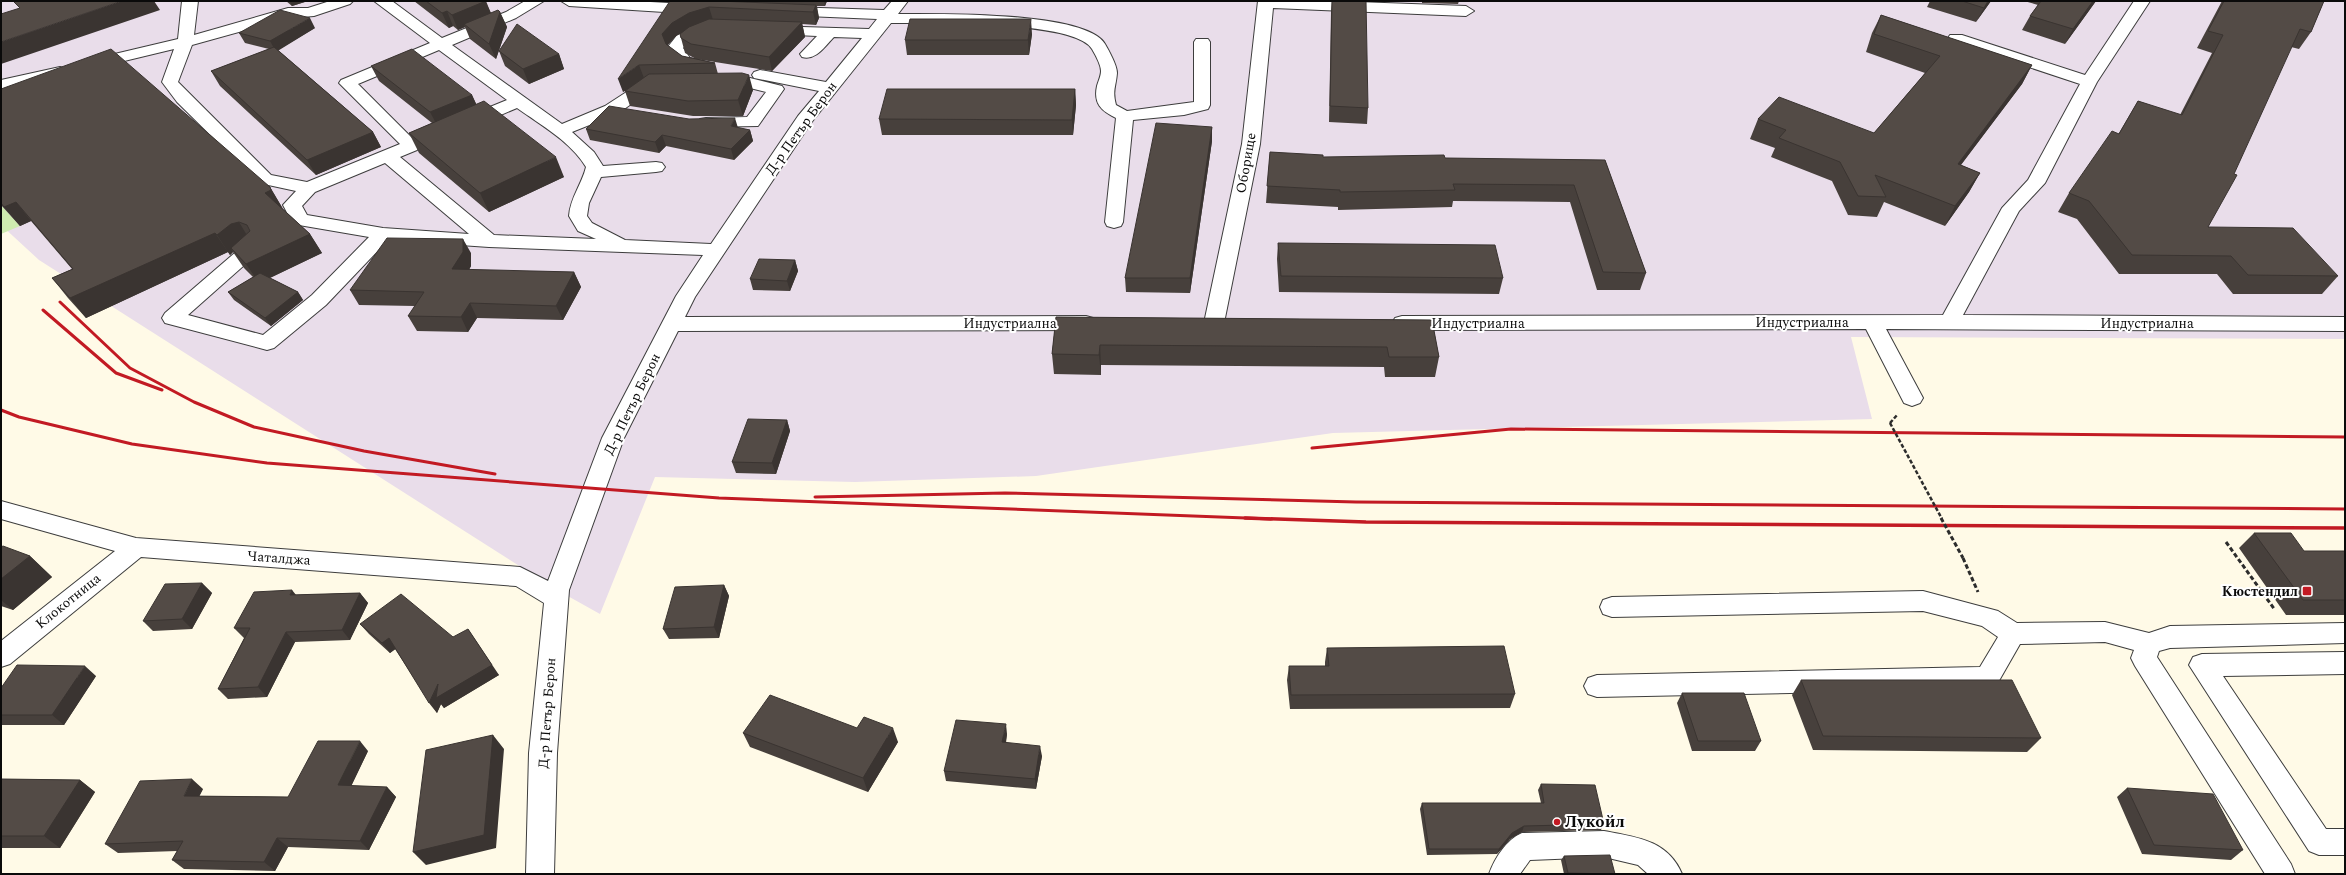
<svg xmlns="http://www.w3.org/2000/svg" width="2346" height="875" font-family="Spectral,serif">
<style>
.industrial{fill:#e9ddea}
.green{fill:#ceebaf}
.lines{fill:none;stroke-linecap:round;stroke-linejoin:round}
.minor-casing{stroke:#3d3d3d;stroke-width:2}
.path-far1{stroke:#2c2c2c;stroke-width:2.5;stroke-dasharray:4 2;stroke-linecap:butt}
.path{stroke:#2c2c2c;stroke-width:3;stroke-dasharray:4.5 2.5;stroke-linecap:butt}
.minor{fill:#fff;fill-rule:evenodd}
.rail-far1{stroke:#c21a23;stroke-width:3}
.rail{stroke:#c21a23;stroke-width:3.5}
.path-bridge-far1{stroke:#2c2c2c;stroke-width:2.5;stroke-dasharray:4 2;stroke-linecap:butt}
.path-bridge{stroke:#2c2c2c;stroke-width:3;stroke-dasharray:4.5 2.5;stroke-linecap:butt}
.wall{fill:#47403c}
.shaded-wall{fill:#3a3431}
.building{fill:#534b46;stroke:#3a3431}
.poi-dot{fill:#c21a23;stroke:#fff;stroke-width:1.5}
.labels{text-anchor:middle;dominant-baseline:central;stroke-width:4;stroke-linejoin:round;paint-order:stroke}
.street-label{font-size:14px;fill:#0a0a0a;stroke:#fff}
.poi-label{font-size:14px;font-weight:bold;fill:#0a0a0a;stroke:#fff;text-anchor:end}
.near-poi-label{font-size:17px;font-weight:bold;fill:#0a0a0a;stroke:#fff;text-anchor:start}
</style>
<rect width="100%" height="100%" fill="#fffae7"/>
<path class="industrial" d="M1,1h2344v338l-494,-2 21,82 -539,14 -297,43 -181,6 -200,-5 -55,137 -43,-24 -518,-330 -38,-35z"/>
<path class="green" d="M1,205l19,21 -19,8z"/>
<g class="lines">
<defs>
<path id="minor" d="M182,1h16l-4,34 94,-27h20l22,-7h23l-3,3 -36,12 -25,2 -97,27 -14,37 93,93 36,7 93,-38 -61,-61 2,-3 89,-37 -56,-42h18l50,37 64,-26 19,-11h19l-28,17 -64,27 110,79 43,-18 40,-26h12l2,3 -2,3 -40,28 -45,18 22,20 9,14 53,-4 6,1 3,4 -3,4 -6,1 -55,5 -12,26 -2,13 5,7 33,17 86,4 87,-128 21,-25 -65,-13 -2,-3 2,-3 6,-2 66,12 36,-44 -28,-1c-9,9 -18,24 -32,20l-2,-3 17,-18 -43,-2 -5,-2 -3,-3 3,-3 100,3 8,-10 -94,-4 -3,-3 3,-3 5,-2 96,3 8,-9h16l-10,13c38,0 188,-3 207,30 4,7 12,21 12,29 -1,14 -5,17 -1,32l11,6 67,-9v-60l2,-3h12l2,3v63l-2,4 -24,6 -51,5 -10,102 -2,4 -7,2 -7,-2 -2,-4 11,-104c-14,-7 -23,-14 -19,-32 1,-4 4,-10 4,-15 0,-6 -6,-17 -9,-22 -17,-29 -167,-26 -201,-26l-80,100 -116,174 -10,20 401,-1 7,2 3,5 -3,5 -7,2 -408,1 -54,107 -55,152 -12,163 -3,121h-28l3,-121 15,-150 -28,-17 -375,-29 -131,107 -9,3v-26l114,-90 -114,-32v-18l135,37 384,29 28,14 54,-143 74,-142 27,-41 -214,-8 -101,-7 -62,65 -52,43 -7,2 -102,-27 -3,-5 3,-5 79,-68 7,-2 7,2 3,4 -3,4 -70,62 75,20 49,-40 57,-58 -76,-13 -10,-19 13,-14 -37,-8 -82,-81 -15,-20 12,-33 -83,20 -6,-2 -2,-3 2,-3 93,-22zM439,50l68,50 -44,18 -2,4 2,4h12l42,-18c24,17 54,34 69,59 -4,17 -16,31 -17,49l9,15 18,8 -102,-4 -94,-78 17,-7 3,-4 -62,-62zM385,163l84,71 -86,-6 -76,-13 -5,-9 13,-14z
M561,1c23,0 135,-1 143,8l-8,5 -127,-8z
M1258,1h72l136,5 8,5 -8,5 -193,-8 -13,136 -36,179 -3,5 -7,2 -7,-2 -3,-5 38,-179z
M2134,1h16l-53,81 -52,101 -26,28 -56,104 382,2v14l-459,-2 37,69 -3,5 -8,3 -8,-3 -38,-74 -464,1 -7,-2 -3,-5 3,-5 7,-2 541,-1 59,-107 26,-28 52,-96 -130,-43 -2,-3 2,-3h12l123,40z
M708,23l5,2 3,3 -3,3 -23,9 -7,8 7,10 16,4 2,3 -2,3c-17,5 -33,-4 -39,-20l11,-14z
M60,67l6,2 2,3 -2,3 -65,15v-10z
M722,77h24l36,9 2,3 -26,37 -58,1 -3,-4 3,-4 6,-1 41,-1 19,-25 -20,-5 -30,-2 -2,-3 2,-3z
M1923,591l75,20 19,12 88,-1 44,11 21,-7 175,-3v20l-175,5 -11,3 -2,6 134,207 4,10h-30l-130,-208 -4,-8 3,-8 -29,-8 -85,2 -24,42 -9,3 -390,8 -9,-3 -4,-8 4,-8 9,-3 383,-8 18,-30 -16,-11 -59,-15 -311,6 -9,-3 -3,-7 3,-7 9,-3z
M2345,652v22l-122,2 103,153h19v26h-26l-10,-4 -120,-186 4,-8 9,-3z
M1604,831c32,6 64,9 78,43h-34l-10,-9 -34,-8 -74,3 -10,14h-31c6,-16 17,-34 33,-41z"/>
</defs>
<use href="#minor" class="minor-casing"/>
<path class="path-far1" d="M1890,423l8,-9"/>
<path class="path" d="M2226,542l49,68
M1963,558l15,34"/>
<use href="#minor" class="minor"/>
<path class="rail-far1" d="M60,302l70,66 64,34 60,25 110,24 131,23
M43,310l73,63 46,17
M1,410l18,7 113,27 135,19 452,35 553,21
M1312,448l199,-19 834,8
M815,497l190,-4 351,9 989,7"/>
<path class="rail" d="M1245,518l121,4 979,6"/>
<path class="path-bridge-far1" d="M1890,423l52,96"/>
<path class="path-bridge" d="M1941,518l22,40"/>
</g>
<path class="wall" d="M286,1h22l-16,5z
M414,1h71l6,12 9,-1 7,15 -11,32 -26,-20 -5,-12 -7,3 -5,-4 -4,2z
M670,1h157l-2,5h-8l2,12 -3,7 -14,-1 3,13 -33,34 -76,-12 -11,-6 -4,-15 -1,-4 -4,2 -9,9 15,11 33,7 3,11 35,16 -10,26h-50l-63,-10 -5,-15 -2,1z
M1332,1l36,107 -1,16 -38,-2 2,-110z
M1422,1h37l-1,3 -36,-1z
M1930,1h61l-15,21 -49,-15z
M2024,1h72l-31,43 -43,-14 8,-14 8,-11z
M2222,1h102l-13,31 -12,17 -8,-2 -83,180 130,49 -16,18h-89l-16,-20h-98l-42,-55 -19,-7 11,-19 50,-60 19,-32 42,14 32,-62 -15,-5z
M1881,15l151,50 -10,19 -61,81 19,8 -11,19 -24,34 -61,-24 -7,15 -29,-2 -16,-34 -61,-24 4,-9 -25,-9 8,-20 116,14 51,-60 -59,-21 6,-19z
M315,28l-37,22 95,82 8,15 -65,28 -96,-89 -9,-15 58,-22 -24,-6 -6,-10z
M1032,34l-3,21h-122l-2,-15z
M499,51l60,3 5,15 -35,15 -24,-18z
M371,66l101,29 4,9 88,73 -75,35 -70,-59 -10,-20 23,-10 -53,-42z
M1,89l269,98 13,22 27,25 12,19 -52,25 28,14 5,8 -32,26 -37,-26 -6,-8 25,-15 -9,-9 -11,-16 -3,3 -2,-3 -142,66 -18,-20 -16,-20 20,-9 -41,-48 -11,5 -19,-21z
M1075,89l1,16 -3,30h-191l-3,-16z
M1212,127v14l-22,152 -64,-1 -1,-14z
M738,128l12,2 3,11 -19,19 -68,-14 -7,7 -69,-13 -4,-11z
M1270,152l53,5 282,3 41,113 -6,17h-43l-27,-88 -117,-1 -1,6 -114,3v-3l-72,-4z
M1278,243l225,35 -4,16 -220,-2 -2,-33z
M471,253v13l-2,4 105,2 7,15 -18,33 -86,-2 -9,14 -51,-1 -9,-15 7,-10 -56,-1 -9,-15z
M795,260l3,11 -8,20 -37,-1 -3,-11z
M1056,317l376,3 7,37 -4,20h-50l-1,-10 -283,-2v10l-47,-1 -2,-20z
M787,420l3,11 -14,43 -40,-1 -4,-11z
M2254,533l50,18h41v64h-59l-47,-67z
M1,547l29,9 22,21 -39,33 -12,-4z
M202,583l10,10 -20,36 -39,2 -10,-10z
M724,585l5,11 -10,42 -50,1 -6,-10z
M360,593l8,10 -18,37 -55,2 -28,55 -39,2 -10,-10 26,-51 -10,-10 62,-33z
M360,624l93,13 46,38 -55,33 -3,-4 -4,9 -42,-64 -5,4 -21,-19z
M1327,648l188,46 -5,14 -220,1 -3,-29 2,-14h36v-4z
M96,676l-32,49h-63v-37z
M1801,680l240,58 -14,14 -214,-2 -21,-55z
M1682,693l79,48 -6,10h-63l-15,-48z
M857,728l41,14 -30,50 -118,-45 -7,-14z
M1007,734l-1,9 36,13 -6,33 -90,-8 -2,-10z
M368,751l-17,35 36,1 9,10 -27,53 -81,-3 -13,24 -91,-2 -12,-9 5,-9 -59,2 -13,-9 98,-55 -4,7 89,1z
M1,779l79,1 15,12 -35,56h-59z
M1541,784l63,40 -3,6 -79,2 -12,7 -13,15 -70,1 -7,-46 2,-6h119l-3,-13z
M2127,788l116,62 -12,10 -89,-6 -25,-57z
M1564,856l51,18h-51l-3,-14z"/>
<path class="shaded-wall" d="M122,1h32l6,9 -159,54v-22z
M289,1h19l-16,5z
M486,1l6,15 -28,8 1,3 -7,3 -6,-15z
M824,1h3l-2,5z
M1988,1h3l-15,21z
M2093,1h3l-31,43 8,-15z
M816,5l3,13 -3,7 -3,-13z
M709,7l4,13 -20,7 -17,9 -10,11 -4,-13 10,-11 17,-10z
M447,11l6,15 -4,2 -7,-15z
M500,12l7,15 -11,32 -7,-15z
M310,18l5,10 -39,24 -6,-11z
M1031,19l1,15 -3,21 -1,-15z
M802,22l3,15 -33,34 -3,-14z
M559,54l5,15 -35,15 -6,-15z
M639,65l5,13 -21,14 -5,-13z
M2032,65l-10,19 -75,99 11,-19z
M749,75l4,15 -10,26 -5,-16z
M1075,89l1,16 -3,30 -1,-15z
M472,95l7,15 -41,17 -8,-15z
M735,118l3,10 -7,-2z
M1212,127v14l-22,152v-15z
M750,130l3,11 -19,19 -3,-11z
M373,132l8,15 -65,28 -9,-15z
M662,135l4,11 -7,7 -4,-11z
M556,157l8,20 -75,35 -9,-19z
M1980,173l-11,19 -24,34 10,-20z
M270,187l13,22 -18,-16z
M16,202l15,19 -11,5 -16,-19z
M239,222l12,20 -20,6 2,4 -3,3 -13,-20 14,-11z
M215,233l13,19 -142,66 -16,-20z
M310,234l12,19 -63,30 -13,-19z
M463,239l8,14v13l-11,18 -8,-15z
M795,260l3,11 -8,20 -3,-10z
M574,272l7,15 -18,33 -7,-14z
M298,292l5,8 -32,26 -6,-8z
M470,303l7,15 -9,14 -7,-15z
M1100,345l1,20v10l-2,-20z
M787,420l3,11 -14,43 -4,-11z
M30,556l22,21 -39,33 -12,-10v-21z
M202,583l10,10 -20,36 -10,-10z
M724,585l5,11 -10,42 -5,-11z
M292,590l9,11 -11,-6z
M360,593l8,10 -18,37 -8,-10z
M468,629l31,46 -55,33 -3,-4 -4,9 -8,-10z
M286,632l9,10 -28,55 -9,-10z
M389,638l8,10 -7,5 -8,-10z
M85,666l11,10 -32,49 -12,-10z
M1006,724l1,10 -3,18 -2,-10z
M893,728l5,14 -30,50 -5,-14z
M493,735l11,14 -8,99 -70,17 -13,-13z
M360,741l8,10 -21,44 -9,-10z
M1040,746l2,10 -6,33 -1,-10z
M192,779l11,10 -8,16 -11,-9z
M80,780l15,12 -35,56 -16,-12z
M387,787l9,10 -27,53 -9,-9z
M1524,826l-2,6 -12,7 -13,15 2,-5 13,-16z
M277,838l11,9 -13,24 -11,-9z"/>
<path class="building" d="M18,1h104l-121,41v-28l19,-6 -6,-6z
M426,1h60l-34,14 -5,-4 -5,2z
M670,1h49l97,4 -3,7 -104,-5 -20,6 -17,10 -10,11 4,10 16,12 33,7 -76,2 -21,14z
M1332,1h34l2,107 -38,-2z
M1962,1h26l-4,7z
M2041,1h52l-20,28 -43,-13z
M2224,1h100l-13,31 -11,-3 -66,145 3,1 -29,52 85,1 45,48 -90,-1 -17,-19 -99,-1 -43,-54 -20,-8 43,-62 7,3 19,-33 44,14 41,-80 -15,-4z
M280,10l30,8 -40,23 -31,-8z
M498,10l2,2 -11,32 -25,-20z
M1881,15l151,50 -74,99 22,9 -25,33 -80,-31 11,22 -28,-1 -18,-34 -61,-24 7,-8 -28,-11 21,-22 95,36 66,-77 -66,-22z
M709,19l93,3 -33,35 -78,-13 -10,-6 -1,-4 9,-7z
M910,19h121l-3,21h-123z
M517,24l42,30 -36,15 -24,-18z
M274,47l99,85 -66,28 -96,-89z
M111,49l159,138 1,3 -6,3 45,41 -64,30 -15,-16 19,-17 -3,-6 -8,-3 -8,2 -14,11 -2,-2 -145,65 -18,-20 21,-9 -57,-67 -12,5 -3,-4v-114z
M412,49l60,46 -42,17 -59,-46z
M742,73l7,2 -11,25 -50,1 -63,-10 24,-17z
M887,89h188l-3,31 -193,-1z
M484,101l72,56 -76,36 -71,-60z
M609,106l80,13 46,-1 -4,8 19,4 -19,19 -69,-14 -7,7 -69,-13z
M1156,123l56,4 -22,151h-65z
M1270,152l53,3v2l121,-2 1,3 160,2 41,113 -43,-1 -29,-87 -121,-1 2,6 -115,2v-2l-73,-4z
M387,238l76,1v13l-11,17 122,3 -18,34 -86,-3 -9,14 -53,-1 16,-24 -74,-2z
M1278,243l217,2 8,33 -222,-2z
M759,259l36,1 -8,21 -37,-2z
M260,273l38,19 -33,26 -37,-26z
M1056,317l376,3 7,37h-50l-2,-10 -287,-2 -1,10 -47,-1z
M748,419l39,1 -15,43 -40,-1z
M2254,533h37l13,18h41v49h-42z
M3,546l27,10 -29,23v-32z
M202,583l-20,36 -39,2 22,-37z
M724,585l-10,42 -51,2 12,-42z
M292,590l-2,5 70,-2 -18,37 -56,2 -28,55 -40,2 32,-61h-16l20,-36z
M401,594l52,43 15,-8 24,36 -56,33 2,-14 -9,19 -40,-65 -7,5 -22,-19z
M1504,646l11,48 -224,1 -2,-29h40l-2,-18z
M17,665l68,1 -33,49h-51v-27z
M1801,680h211l29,58 -218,-2z
M1682,693h62l17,48h-63z
M770,695l87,33 7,-11 29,11 -30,50 -120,-45z
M956,720l50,4 -4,18 38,4 -5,33 -91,-8z
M493,735l-9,100 -71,17 13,-102z
M318,741h42l-22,44 49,2 -27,54 -83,-3 -13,24 -92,-2 11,-19 -78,3 35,-63 52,-2 -8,17 104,1z
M1,779l79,1 -36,56h-43z
M1541,784l54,1 9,39 -80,2 -12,7 -13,16h-70l-7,-46h122z
M2127,788l86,6 30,56 -89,-5z
M1610,855l5,19 -47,-1 -4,-17z"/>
<g class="poi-dot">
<rect x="2302" y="586" width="10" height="10" rx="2"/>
<circle cx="1557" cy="822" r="4"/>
</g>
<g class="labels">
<g class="street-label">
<text transform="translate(801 128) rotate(-54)">Д-р Петър Берон</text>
<text transform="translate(1246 163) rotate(-80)">Оборище</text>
<text x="1802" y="322">Индустриална</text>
<text x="1010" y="323">Индустриална</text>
<text x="1478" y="323">Индустриална</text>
<text x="2147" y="323">Индустриална</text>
<text transform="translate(632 404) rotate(-64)">Д-р Петър Берон</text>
<text transform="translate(279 558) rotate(4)">Чаталджа</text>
<text transform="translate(68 601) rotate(-39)">Клокотница</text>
<text transform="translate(547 713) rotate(-86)">Д-р Петър Берон</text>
</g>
<g class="poi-label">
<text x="2298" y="591">Кюстендил</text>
</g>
<g class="near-poi-label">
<text x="1565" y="822">Лукойл</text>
</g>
</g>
<rect width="2346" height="875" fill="none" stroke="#0a0a0a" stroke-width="4"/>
</svg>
